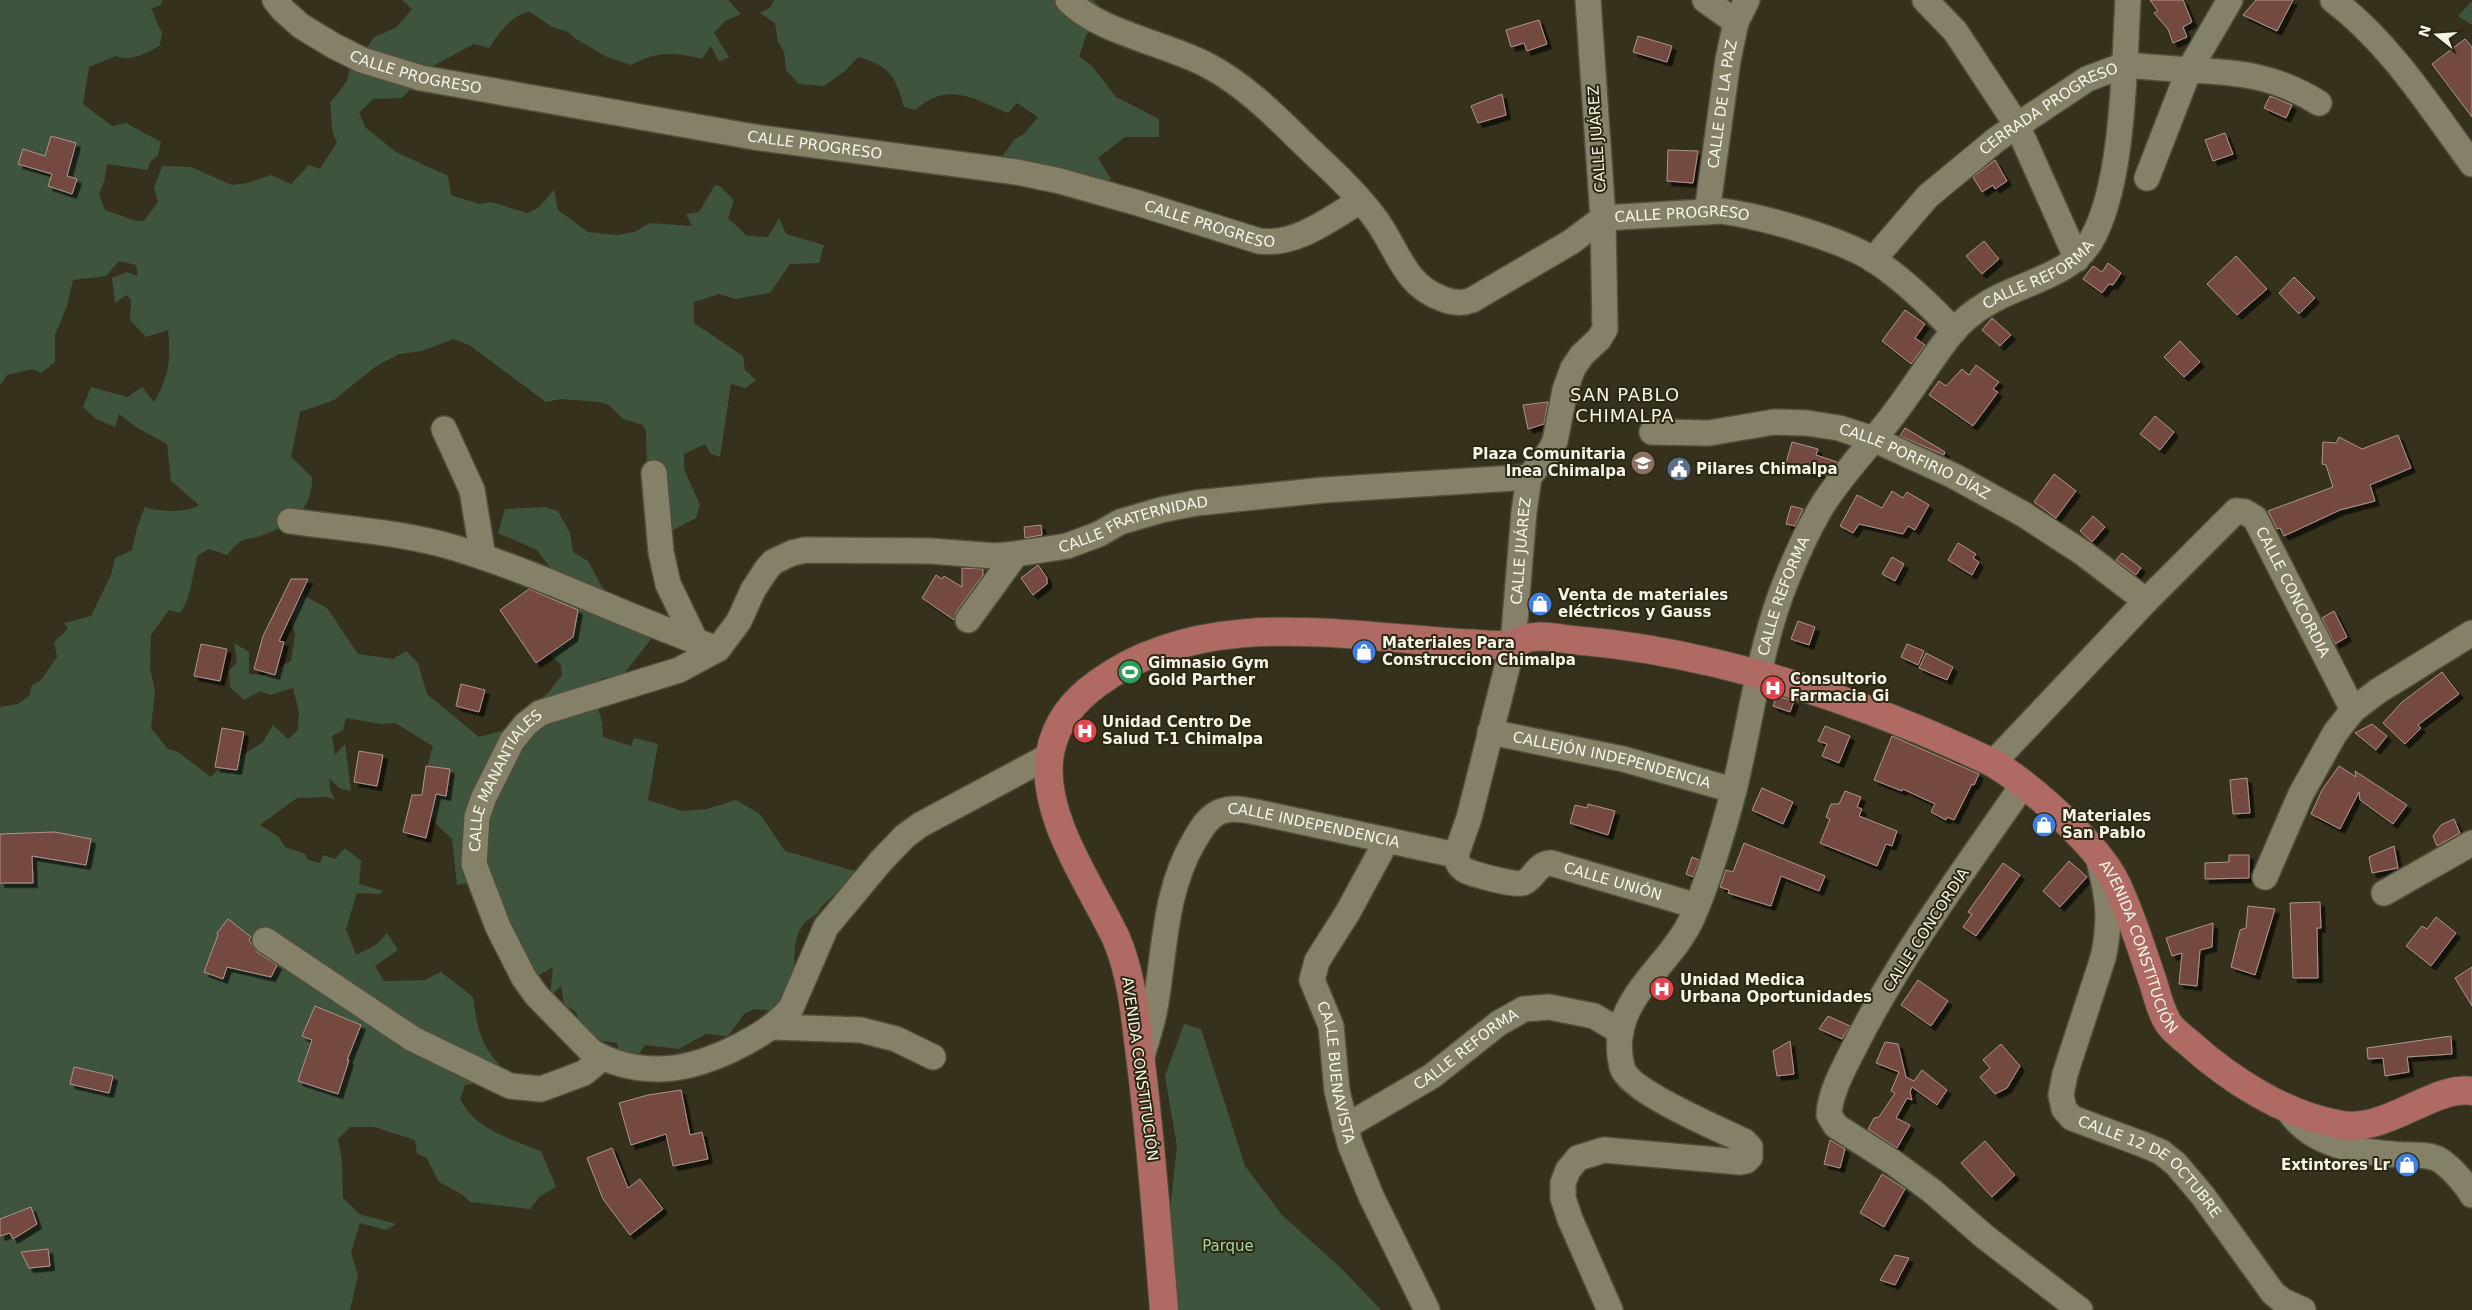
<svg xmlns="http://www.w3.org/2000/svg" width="2472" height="1310" font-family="'DejaVu Sans',sans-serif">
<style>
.green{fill:#3f543d}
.building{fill:#734840;stroke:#b0948e;filter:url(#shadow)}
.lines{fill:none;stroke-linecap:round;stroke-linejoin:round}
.minor-casing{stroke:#514e3b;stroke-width:28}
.major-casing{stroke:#514e3b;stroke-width:30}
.minor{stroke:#858169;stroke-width:25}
.major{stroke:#af6b63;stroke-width:28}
.labels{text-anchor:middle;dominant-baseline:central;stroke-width:4;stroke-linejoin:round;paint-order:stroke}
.street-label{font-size:15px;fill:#f6f4e7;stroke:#2b2712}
.poi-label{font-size:15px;font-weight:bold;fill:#f6f4e7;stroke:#2b2712;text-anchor:start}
.park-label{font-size:15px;fill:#a4d6a0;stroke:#2b2712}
.quarter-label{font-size:18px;letter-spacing:1px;fill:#f6f4e7;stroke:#2b2712}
</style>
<defs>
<filter id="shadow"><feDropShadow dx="4.5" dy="4.5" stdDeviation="0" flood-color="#0009"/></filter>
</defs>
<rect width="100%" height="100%" fill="#35311c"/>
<path class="green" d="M0,0h163l-3,5 -9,4c5,7 5,15 11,23l-2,13c-11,8 -31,17 -44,11l-27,11 -6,37 29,22 14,-3 35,19 -3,13 -8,7 -2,8 -41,-6 -3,18 -5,12 6,16 31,11h8l14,-19 -4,-14 8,-22 29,1 41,18 16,-2 23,-8 20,9 18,-19 11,4 17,-27c-8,-13 -4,-24 -7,-39l17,-22 4,-20 13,-9 10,-15 23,-10 15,-18 -10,-9h326l13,14 -16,7 -11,12 15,24 -10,5 -8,-16 -9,13c-27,-7 -46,-8 -71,6l-24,-8 -31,-18 -8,-7 -16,-5 -22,-15c-18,2 -31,21 -41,36l-15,-4 -43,23 -29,31 -29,1 -14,14 7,15 30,24 52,24 3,19 28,9 12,-2 36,11 11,-5 16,-18 4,20 30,22 29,3 17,-3 16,-9 42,3 -6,-12 13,-2 16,-27 5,1 14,14 -6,18 19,18 21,1 11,-19 7,16 38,11 -5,18 -29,1 -20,29 -35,6 -16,-5 -25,8v21l49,33 2,14 11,10 -10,8 -15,-4 -11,73 -9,-3 -6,-10 -21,10v15l16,36 -4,13 -36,19 -13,-64 -1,-42 -3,-6 -20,-6 -14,-14 -9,-3 -39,-3 -15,3 -77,-57 -16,-6 -31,12 -23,3 -24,13 -41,33 -34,12 -9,45 21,20c1,34 -23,49 -52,59 -6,3 -15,2 -19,5 -5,3 -10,10 -14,14l-18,-6 -11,6c-7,22 -5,39 -18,58l-11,-3 -18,25 -1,33 5,24 -4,36 17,21 10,3 33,25 14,-15 13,4 2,-9 23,-15 10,-17 15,14 10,-9 1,-18 -6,-24 -23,7 -10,-4 -16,9 -14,-13 -1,-16 8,-9 -3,-19 15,9v22l16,1 26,-14 4,-27 -5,-17 13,-22 24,13 31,46 35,5 13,-8 12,12 9,31 52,43 26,-7 13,-14 30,-23 14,-18 -1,-10 -31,-29 22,-31v-35l-15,-20 -39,-17 7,-24 40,-2 13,4 12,22 3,19 15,9 14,26 53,47 -32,41 -20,3 -11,6 10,39 1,14 28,9 3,-8 24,6 -10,56 34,11 25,-2 29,-9 24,14 25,37 70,20 -8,12 -26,24c-2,9 -14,11 -19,19 -13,20 -6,54 -5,77l-20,8 -23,-2 -10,5 -16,22 -22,-2 -27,15 -34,-4 -14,20 -11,-9 -3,-13 -36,-5 -4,-25 -13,-9 -3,-18 -11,10 3,-29 -14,8 -39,-27 -24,-66 -19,3 -5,-46 -19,-18 -10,-40 10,-35 -38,-23 -14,1 -35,-6 -3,12 -11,6 3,19 10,-11 6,47 -12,-3 -10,-10 1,11 5,11 -8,-3 -30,1 -37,27 19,12 6,10 20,7 3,6 12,3 3,-8 12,4 10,-11 16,13 -2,23 25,7 -5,3 -22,-1 -11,36 10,26 21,-11 10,-11 11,17 -23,16 9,15 41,-1 16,-8 32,25c4,29 7,49 29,70l-4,13 -33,5 -5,14c16,31 51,40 81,52l15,36 -16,9 -10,13 -60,-7 -7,-7 -24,-13 -13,-25 -9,-3 -2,-14 -41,-13h-24l-12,12 4,22 1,37 16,16 37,10 -10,6 -26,-7 -9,30 7,23 -8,34h-350v-603l18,-3 11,-8 3,-11 8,-4 17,-24 -3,-15 14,-13 -4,-6 27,-7 20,-41 4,-17 17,-8 5,-22 8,-21c12,5 44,6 54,-2l-28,-24 -4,-37 -28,-15 -20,-15 -4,13 -19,-8 -13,-12 8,-20 36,10 15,-10 12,15c15,-26 17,-41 14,-72l-22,7 -16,-17 1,-19 -4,-6 -12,8 -3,-25 15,-6 11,4 -2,-11 -17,-4 -13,15 -33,4 -6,26 -12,29v27l-14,11 -8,-4 -26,6 -7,10z
M774,0h319l8,8 -15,28 -7,21 12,8 25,32 43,22v18h-34l-27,21 13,21 -6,2 -105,-22 15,-20 9,-5 14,-17 -21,-14 -9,10c-36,-15 -60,-32 -93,-3l-11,-3c-8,-30 -15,-42 -46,-50l-13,14 -21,15 -25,-2 -13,-14 -2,-18 -6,-10 -3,-19 -15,-10 10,-5z
M2472,1v24l-14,-9z
M1184,1024l17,5 44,137 37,49 60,54 39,41h-222l18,-164 -12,-70z"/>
<path class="building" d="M2150,0h33l9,22 -9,5 4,10 -14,6 -5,-14 -14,-16 4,-2z
M2256,0h37l-16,31 -34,-16z
M1539,20l8,24 -20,7 -3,-8 -13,4 -5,-17z
M1638,36l34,10 -5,16 -34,-10z
M2465,39l7,8v70l-40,-53z
M1502,94l4,21 -28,8 -7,-17z
M2270,96l22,9 -6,13 -22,-10z
M2225,133l8,21 -20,7 -8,-21z
M51,136l25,7 -9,33 10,3 -5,15 -24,-8 4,-12 -34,-10 5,-15 22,7z
M1668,150l30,1 -5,32 -26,-2z
M1995,160l12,21 -12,8 -2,-4 -11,7 -9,-15z
M1984,241l15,18 -17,15 -16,-18z
M2236,256l31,33 -30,26 -30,-31z
M2108,263l13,10 -8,12 -4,-1 -7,9 -19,-14 10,-13 9,6z
M2294,277l21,21 -16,16 -20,-21z
M1905,310l20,14 -10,14 10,7 -14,19 -29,-23z
M1992,318l19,17 -11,11 -18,-16z
M2180,341l20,21 -16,15 -20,-20z
M1976,365l23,17 -6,7 5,3 -25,34 -44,-31 10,-14 7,5 16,-17 7,6z
M1548,402l-4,22 -16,5 -5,-24z
M2155,416l19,16 -14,18 -20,-16z
M1905,428l40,24 -1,3 -44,-19z
M2398,435l13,33 -41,17 5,16 -35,9 -56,26 -4,-8 -3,1 -9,-18 65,-24 -7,-22 -4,-1 1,-22 13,1 3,-6 23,12z
M1792,442l26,7 -2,6 21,7 -11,13 -41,-8z
M2054,474l22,17 -20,27 -22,-16z
M1892,491l11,7 4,-6 22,13 -14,25 -7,-4 -5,8 -44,-10 -6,9 -13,-7 17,-31 25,13z
M1791,506l12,3 -8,17 -9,-2z
M2093,516l12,11 -13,15 -12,-11z
M1041,525l1,10 -17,3 -1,-11z
M1958,543l18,11 -3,4 6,4 -7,13 -24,-15z
M2122,553l19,15 -5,7 -20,-15z
M1892,557l12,7 -9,17 -13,-7z
M1038,565l9,13v6l-14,11 -12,-17z
M962,568l21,1v6l-27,37 -2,8 -32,-22 14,-23 6,4 2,-3 18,11z
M291,579h17l-29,62 5,1 -9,33 -21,-6 9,-33z
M529,589l49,21 -5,27 -37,26 -36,-53z
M2334,611l13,26 -12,7 -13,-26z
M1798,621l17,6 -6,18 -18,-6z
M201,644l26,5 -7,32 -26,-5z
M1907,644l17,7 -6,14 -17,-8z
M1926,653l27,14 -6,13 -28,-12z
M2442,672l17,22 -41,31 3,3 -16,16 -22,-21 19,-21z
M461,684l24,6 -6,22 -23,-6z
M1777,696l17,5 -4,11 -17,-6z
M2372,724l15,12 -11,14 -21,-17z
M1825,726l25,10 -11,27 -17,-7 5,-12 -9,-3z
M222,728l22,4 -7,38 -22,-3z
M1892,736l87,38 -5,11 -2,-1 -18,36 -7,-3 -1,3 -15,-8 4,-8 -32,-15 -1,2 -28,-11z
M359,751l24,4 -6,31 -23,-4z
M426,766l24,3 -4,27 -10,-2 -10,44 -23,-6 9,-37h10z
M2339,766l17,11 -1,-6 52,34 -14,19 -33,-24 -1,-8 -19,37 -29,-15 11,-24z
M2247,778l3,35 -17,1 -3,-34z
M1762,788l31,14 -10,22 -31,-14z
M1845,791l16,6 -4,10 5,2 -3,7 38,15 -5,15 -6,-2 -9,22 -57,-23 10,-24 -4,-2 5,-13h8z
M1588,804l27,7 -7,24 -38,-12 5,-18 12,3z
M2454,819l6,14 -23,13 -4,-10 8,-11z
M55,832l36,7 -5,26 -54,-9 1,27h-33v-49z
M1744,843l81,33 -6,15 -38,-15 -10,30 -43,-13 1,-3 -9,-3 6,-17 7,2z
M2394,846l4,22 -26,5 -3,-16z
M2229,855h20v23l-44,1v-16l24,-1z
M1692,857l7,3 -6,17 -7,-3z
M2069,861l18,16 -27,30 -17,-16z
M2003,863l17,12 -44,61 -13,-9 9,-13 -4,-2z
M2320,902l1,26h-4l1,50h-25l-3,-75z
M2248,906l27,3 -20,66 -24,-8 9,-37 6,-2z
M2436,917l20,16 -25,33 -25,-20 16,-20 5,3z
M228,919l23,18 -2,3 8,12 20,13 -6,12 -44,-10 -4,12 -19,-7 14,-37 -1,-2z
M2213,923l-1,24 -12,3 -3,36 -18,-2 3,-31 -10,3 -6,-18z
M2472,967v39l-17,-28z
M1918,980l30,21 -17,25 -30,-21z
M315,1006l46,19 -14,35h2l-11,34 -40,-13 14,-41 -10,-4z
M1828,1016l22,10 -8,13 -23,-10z
M2451,1036l1,18 -45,3 2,15 -24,4 -2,-18 -15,1 -1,-11z
M1790,1041l4,33 -17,2 -4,-25z
M1885,1042l13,2 8,33 8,4 8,-11 25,20 -10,15 -25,-18 -2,5 2,8 -5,-2 -11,20 14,7 -13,23 -29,-19 6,-11 5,-1 16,-24 -4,-2 8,-19 -23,-9z
M2001,1044l19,22 -13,22 -12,6 -15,-17 10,-9 -7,-8z
M74,1067l39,9 -4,17 -39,-9z
M681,1090l9,45 12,-3 6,27 -35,7 -7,-32 -35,11 -12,-42 29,-8z
M1830,1140l15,9 -5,19 -16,-4z
M1985,1141l30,34 -23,22 -31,-34z
M612,1148l16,40 12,-9 23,30 -33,26 -27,-36 -16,-41z
M1882,1174l23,15 -21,38 -24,-14z
M31,1207l6,17 -24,15 -3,-6 -10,3v-17z
M48,1249l2,17 -21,2 -8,-16z
M1895,1255l14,3 -14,27 -15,-5z"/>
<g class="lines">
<defs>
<g id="minor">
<path id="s1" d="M275,0l8,10 18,16 33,20 28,14 59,18 333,59 263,35 43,9 78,22 121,38c37,5 71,-22 101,-40"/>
<path id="s2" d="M1068,0c28,31 99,44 139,65 46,24 81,65 119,100 18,17 36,35 51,56 22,31 27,64 66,78 10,4 19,5 29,1l99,-58 32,-24 118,-7c40,5 120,28 153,49 30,20 56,45 80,71"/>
<path d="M1705,0l31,22"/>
<path d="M1925,0l30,31 62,94 60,134"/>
<path d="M2333,0c57,43 97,107 139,164"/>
<path d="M2147,178l42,-108c50,2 87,6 130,33"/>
<path id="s3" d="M1707,212l21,-152 8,-38 11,-22"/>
<path id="s4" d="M1873,260l55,-64 69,-57 90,-60 37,-14 65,5 41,-70"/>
<path d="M444,429l28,61 11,67"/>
<path id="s5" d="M1652,432l57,1 65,-11 33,1 32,5 34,11 81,37 69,38 60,39 63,48"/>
<path d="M654,473l7,79 7,32 28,58"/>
<path d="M290,521c55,8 112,11 165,27 90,27 174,71 263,101"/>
<path d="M968,620l48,-66"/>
<path id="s6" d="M1490,732l133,27 110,31"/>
<path id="s7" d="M1049,756l-129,69 -15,11 -24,25 -55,66 -35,81c-26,31 -92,62 -134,61 -22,0 -47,-6 -66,-18l-54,-55 -13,-18 -26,-51 -24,-63 3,-47 7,-20 28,-56 14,-17 14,-11 139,-43 39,-21 21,-28 14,-31 13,-20 7,-8 19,-9 13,-3 125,1 66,5 20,-2 51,-8 32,-12 21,-12 41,-12 35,-7 128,-13 205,-13"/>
<path id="s8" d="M1993,763l153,-162 90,-90 9,1 10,6 98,192"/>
<path d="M2023,785c-59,85 -122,170 -169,263 -10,20 -24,44 -25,67l7,11 58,37 38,28 53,46 95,73"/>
<path id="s9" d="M1387,840l-39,72 -31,49 -5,19 19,46 6,65 13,53 21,52 56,114"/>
<path id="s10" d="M1456,855l13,-37 44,-174 11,-132 5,-35 21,-26 5,-10 10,-51 8,-22 9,-13 17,-16 6,-10 -2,-111 -15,-218"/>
<path id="s11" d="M1456,855c1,6 2,10 7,14 6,5 54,17 60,14 12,-5 13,-19 28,-20l146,43"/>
<path id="s12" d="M2100,865c9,36 11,56 3,93l-38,116 -4,21 3,14 8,9 70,26 19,8 15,12 27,32 70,97 10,8 20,9"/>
<path d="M2265,877l36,-83 34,-61 18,-23 25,-19 94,-58"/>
<path d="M2384,893l88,-50"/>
<path d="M265,940l148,99 97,47 31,3 43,-16 18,-15"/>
<path d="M773,1027l88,3 35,9 37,18"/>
<path id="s13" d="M1141,1059c5,-17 11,-34 14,-51 10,-57 9,-116 39,-167 7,-12 14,-25 28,-30 11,-4 24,-1 34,1l200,43"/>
<path d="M2286,1107c25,41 74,45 118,48 11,0 24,-1 34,4 12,7 27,24 34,36"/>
<path id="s14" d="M1345,1127l87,-51 67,-53 25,-14 25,-2 45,9 27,16"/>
<path id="s15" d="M1610,1310l-40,-91 -7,-21v-15l5,-13 10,-12 26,-8 136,12 6,-1 4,-4v-10l-6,-6c-25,-12 -116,-50 -122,-74 -17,-66 49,-99 71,-151 17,-39 30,-85 41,-126 16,-65 24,-132 47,-196 11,-29 25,-61 41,-88 18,-29 43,-55 64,-82 23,-28 42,-61 65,-90 10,-12 23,-23 37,-31 34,-21 84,-27 104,-64 32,-57 32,-173 36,-239"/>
</g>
<g id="major">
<path id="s16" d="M1164,1310c-7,-85 -13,-170 -24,-255 -5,-39 -8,-80 -24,-117 -25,-53 -77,-124 -66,-185 6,-31 23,-52 48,-70 110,-80 256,-44 381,-39 10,1 22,2 32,0 8,-1 15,-7 23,-7 12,-2 27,2 39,3 47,4 96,12 142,23 96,23 189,57 278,100 37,22 105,82 123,120 15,31 26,67 37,99 4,13 7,27 14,39 4,8 14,15 21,21 42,38 98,74 154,83 46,7 92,-40 130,-34"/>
</g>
</defs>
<use href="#minor" class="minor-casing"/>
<use href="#major" class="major-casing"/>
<use href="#minor" class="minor"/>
<use href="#major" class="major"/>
</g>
<defs>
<symbol id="school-disc" viewBox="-11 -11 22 22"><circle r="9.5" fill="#8d6e63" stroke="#2b2712"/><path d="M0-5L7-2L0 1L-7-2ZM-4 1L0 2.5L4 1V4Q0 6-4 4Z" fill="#fff"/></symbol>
<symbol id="civic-disc" viewBox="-11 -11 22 22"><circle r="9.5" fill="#5c6f8a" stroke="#2b2712"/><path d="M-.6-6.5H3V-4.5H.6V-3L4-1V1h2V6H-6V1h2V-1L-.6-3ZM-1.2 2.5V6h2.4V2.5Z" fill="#fff"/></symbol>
<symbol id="shop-disc" viewBox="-11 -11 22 22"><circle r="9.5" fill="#3f7fe0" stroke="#2b2712"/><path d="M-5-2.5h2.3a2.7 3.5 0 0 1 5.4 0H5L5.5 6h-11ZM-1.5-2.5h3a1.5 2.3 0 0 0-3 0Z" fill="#fff"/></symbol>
<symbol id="stadium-disc" viewBox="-11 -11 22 22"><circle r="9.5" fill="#2e9e5b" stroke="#2b2712"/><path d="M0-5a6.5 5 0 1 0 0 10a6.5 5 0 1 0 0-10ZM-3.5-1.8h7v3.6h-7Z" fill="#fff"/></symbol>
<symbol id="hospital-disc" viewBox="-11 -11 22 22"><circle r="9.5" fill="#e0444e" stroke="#2b2712"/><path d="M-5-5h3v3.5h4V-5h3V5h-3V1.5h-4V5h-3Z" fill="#fff"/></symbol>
</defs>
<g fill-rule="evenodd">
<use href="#school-disc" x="1629" y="449" width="28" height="28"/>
<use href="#civic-disc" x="1665" y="455" width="28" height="28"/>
<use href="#shop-disc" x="1526" y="590" width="28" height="28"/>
<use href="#shop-disc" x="1350" y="638" width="28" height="28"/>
<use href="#stadium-disc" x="1116" y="658" width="28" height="28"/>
<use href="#hospital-disc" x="1759" y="674" width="28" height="28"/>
<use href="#hospital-disc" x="1071" y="717" width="28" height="28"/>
<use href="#shop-disc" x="2030" y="811" width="28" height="28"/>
<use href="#hospital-disc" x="1648" y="975" width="28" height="28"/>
<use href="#shop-disc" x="2393" y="1151" width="28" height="28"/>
</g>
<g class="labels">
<g class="street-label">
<text stroke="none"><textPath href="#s1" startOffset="162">CALLE PROGRESO</textPath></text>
<text stroke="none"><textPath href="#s3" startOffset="109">CALLE DE LA PAZ</textPath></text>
<text stroke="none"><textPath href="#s4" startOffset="234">CERRADA PROGRESO</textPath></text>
<text transform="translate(1597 139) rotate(-94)">CALLE JUÁREZ</text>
<text stroke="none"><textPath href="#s1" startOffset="568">CALLE PROGRESO</textPath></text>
<text stroke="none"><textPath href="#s2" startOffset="755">CALLE PROGRESO</textPath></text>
<text stroke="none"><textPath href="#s1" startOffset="972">CALLE PROGRESO</textPath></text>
<text stroke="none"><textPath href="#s15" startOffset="1431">CALLE REFORMA</textPath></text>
<text stroke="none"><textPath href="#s5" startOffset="271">CALLE PORFIRIO DÍAZ</textPath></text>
<text stroke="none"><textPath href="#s7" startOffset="1649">CALLE FRATERNIDAD</textPath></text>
<text stroke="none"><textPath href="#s10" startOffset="312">CALLE JUÁREZ</textPath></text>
<text stroke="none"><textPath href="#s8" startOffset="454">CALLE CONCORDIA</textPath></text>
<text stroke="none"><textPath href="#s15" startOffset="1011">CALLE REFORMA</textPath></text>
<text stroke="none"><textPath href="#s6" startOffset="125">CALLEJÓN INDEPENDENCIA</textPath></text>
<text stroke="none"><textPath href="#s7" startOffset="909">CALLE MANANTIALES</textPath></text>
<text stroke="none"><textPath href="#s13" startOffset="361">CALLE INDEPENDENCIA</textPath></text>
<text stroke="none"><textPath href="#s11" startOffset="178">CALLE UNIÓN</textPath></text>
<text transform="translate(1926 930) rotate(-57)">CALLE CONCORDIA</text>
<text stroke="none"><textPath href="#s16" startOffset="1831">AVENIDA CONSTITUCIÓN</textPath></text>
<text stroke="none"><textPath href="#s14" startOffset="144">CALLE REFORMA</textPath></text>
<text transform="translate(1140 1069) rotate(82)">AVENIDA CONSTITUCIÓN</text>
<text stroke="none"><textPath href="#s9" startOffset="256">CALLE BUENAVISTA</textPath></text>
<text stroke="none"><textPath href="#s12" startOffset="358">CALLE 12 DE OCTUBRE</textPath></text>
</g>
<g class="poi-label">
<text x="1626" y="454" text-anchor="end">Plaza Comunitaria<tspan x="1626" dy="17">Inea Chimalpa</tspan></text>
<text x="1696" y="469">Pilares Chimalpa</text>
<text x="1558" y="595">Venta de materiales<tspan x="1558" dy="17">eléctricos y Gauss</tspan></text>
<text x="1382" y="643">Materiales Para<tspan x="1382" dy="17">Construccion Chimalpa</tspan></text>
<text x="1148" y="663">Gimnasio Gym<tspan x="1148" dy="17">Gold Parther</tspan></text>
<text x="1790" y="679">Consultorio<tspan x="1790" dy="17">Farmacia Gi</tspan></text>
<text x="1102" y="722">Unidad Centro De<tspan x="1102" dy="17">Salud T-1 Chimalpa</tspan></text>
<text x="2062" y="816">Materiales<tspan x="2062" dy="17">San Pablo</tspan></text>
<text x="1680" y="980">Unidad Medica<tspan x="1680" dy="17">Urbana Oportunidades</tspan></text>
<text x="2390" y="1165" text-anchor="end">Extintores Lr</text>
</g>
<g class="park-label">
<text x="1228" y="1246">Parque</text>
</g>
<g class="quarter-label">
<text x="1625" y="394">SAN PABLO<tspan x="1625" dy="21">CHIMALPA</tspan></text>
</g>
</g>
<g transform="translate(2437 35) rotate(287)" stroke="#2b2712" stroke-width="4" paint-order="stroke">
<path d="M0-4L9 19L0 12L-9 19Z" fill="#f6f4e7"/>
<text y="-8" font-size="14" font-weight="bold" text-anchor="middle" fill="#f6f4e7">N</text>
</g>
</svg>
